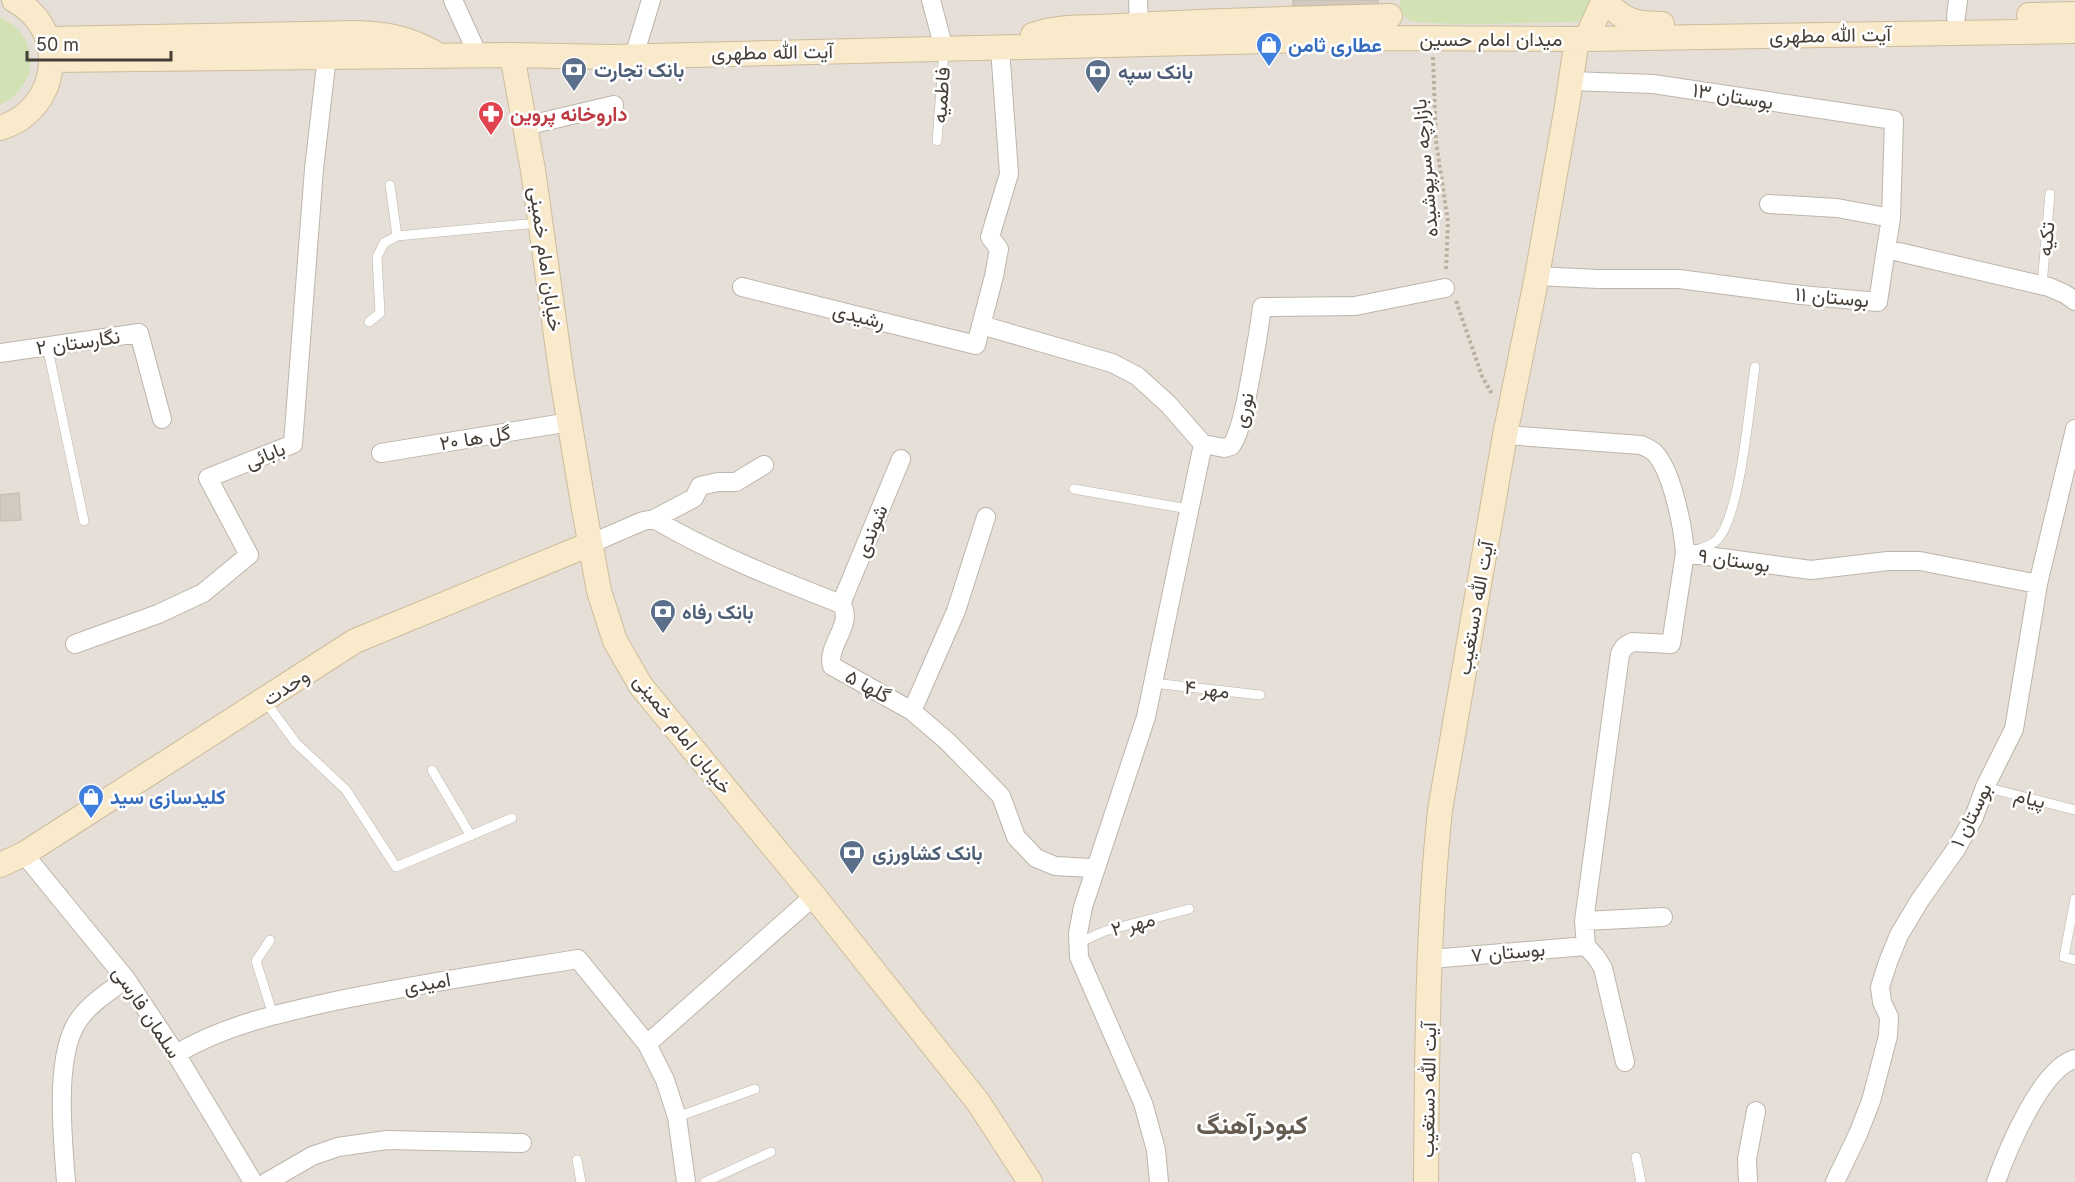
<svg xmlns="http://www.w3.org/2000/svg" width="2075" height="1182" font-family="Inter,Vazirmatn,sans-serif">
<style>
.residential{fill:#e5dfd7}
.green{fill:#d2e2b5}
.building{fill:#d2c9bf;stroke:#ccc0b3;stroke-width:1.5}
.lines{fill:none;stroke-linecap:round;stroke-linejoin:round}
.lane-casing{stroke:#bdb5ab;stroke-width:10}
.street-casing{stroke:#bdb5ab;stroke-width:20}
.secondary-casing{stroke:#cdbc9c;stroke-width:26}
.path{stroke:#bdaf9e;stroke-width:4;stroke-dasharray:3 3;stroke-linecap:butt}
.lane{stroke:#fff;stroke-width:9}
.street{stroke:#fff;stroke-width:18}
.secondary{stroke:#f9eacb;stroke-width:24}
.labels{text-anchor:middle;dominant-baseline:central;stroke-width:5;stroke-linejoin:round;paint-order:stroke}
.street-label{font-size:20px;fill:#453e37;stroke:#fff}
.shop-label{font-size:20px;font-weight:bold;fill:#366cbe;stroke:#fff;text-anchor:start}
.service-label{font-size:20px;font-weight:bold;fill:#4e5e75;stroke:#fff;text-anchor:start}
.health-label{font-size:20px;font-weight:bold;fill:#be3a42;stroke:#fff;text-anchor:start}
.district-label{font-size:26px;font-weight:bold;fill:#665b50;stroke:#fff}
</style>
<rect width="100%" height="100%" fill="#f2eee8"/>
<path class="residential" d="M0,0h2075v1182h-2075z"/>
<path class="green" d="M1400,0h191l-9,20 -7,2c-25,0 -153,5 -166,-2 -8,-5 -9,-12 -9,-20z
M0,17c41,18 40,70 0,88z"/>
<path class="building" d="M1293,0h85v5l-85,1z
M19,493l2,27 -21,1v-26z"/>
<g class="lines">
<defs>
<path id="lane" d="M937,141l7,-90
M390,185l7,51
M2042,285l8,-91
M369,322l11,-9 -3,-56 7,-14 13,-7 141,-13
M47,345l37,176
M1074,489l114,20
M1696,550c7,-2 16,-5 21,-10 24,-25 32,-135 38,-173
M1153,683l107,12
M265,701l31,42 50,47 50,77 116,-49
M432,770l39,66
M1985,787l90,23
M2075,899l-11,58 11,3
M270,940l-14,21 17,54
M1078,943l27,-12 84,-22
M677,1117l78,-28
M1636,1157l5,25
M577,1160l4,22
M705,1182l66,-30"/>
<path id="street" d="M453,0l25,55
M931,0l13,49
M1138,0l1,24
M1956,17l2,-17
M634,56l17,-56
M1571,81l82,3 241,36 -3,98 -5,31
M525,126l89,-21
M1769,204l68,4 54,10
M1537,276l61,3h81l122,16 77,7 8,-53 163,38 16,7 10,7
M742,287l234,58 18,-69 5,-27 -9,-12 19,-63 -9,-126
M981,325l131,38 25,13 31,28 35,40 21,4 7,-2c9,-12 11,-30 15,-45 6,-31 12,-63 16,-94l93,-1 90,-18
M0,353l139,-20 23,86
M1505,435l136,10c4,2 9,4 13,7 18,18 29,75 31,101l126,17 77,-9h32l118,23
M381,453l189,-31
M654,519l40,-21 6,-12 18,-4h18l28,-17
M590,544l53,-23 11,-2c59,35 123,60 187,85 14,20 -15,41 -9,62l80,45 35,30 54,55 15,41 20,21 19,8 36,2 2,6
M841,604l60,-145
M75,644l83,-30 45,-21 46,-38 -41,-77 85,-34 21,-275 13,-113
M912,711l44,-100 30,-94
M24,854l102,125 50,75 77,128
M1584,921l79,-4
M1431,959l155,-13
M647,1044l167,-148
M176,1054c49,-29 104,-41 159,-53 81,-17 162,-29 243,-42l69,85 18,36 12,37 9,65
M1625,1062l-22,-94 -7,-11 -10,-11 -2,-25 36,-267 4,-7 8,-5 39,2 14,-91
M66,1182c-3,-42 -13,-129 14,-164 12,-16 30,-27 46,-39
M267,1182l45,-26 26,-9 49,-7 135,3
M1159,1182l-3,-32 -13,-47 -64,-146 -1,-24 5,-26 63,-190 57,-273
M1748,1182l-1,-23 9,-48
M1835,1182l23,-48 13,-33 17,-65 1,-19 -7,-15 -2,-15 8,-25 11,-27 21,-35 36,-51 18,-32 11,-30 29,-58 24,-145 37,-155
M1996,1182c11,-31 45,-114 79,-123"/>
<path id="secondary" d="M1604,0c20,21 30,24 58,24
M2029,15l46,-1
M1033,35c26,-10 59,-7 86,-9 90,-6 181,-7 271,-10
M48,39l310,-6c28,1 50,5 75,19
M1586,39l489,-8
M512,55l21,115 29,208 22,131 15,82 16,50 26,45 173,210 164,206 52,80
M51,60l461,-5 99,2 780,-19 195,1 18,-39
M0,128c60,-18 70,-98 14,-128
M0,865l24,-11 331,-213 235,-97
M1426,1182c1,-124 1,-248 14,-372l65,-375 32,-159 30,-170 10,-67"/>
</defs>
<use href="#lane" class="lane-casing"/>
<use href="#street" class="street-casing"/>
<use href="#secondary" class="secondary-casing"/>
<path class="path" d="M1433,57l3,84 12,81 -2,49
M1456,301l26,75 10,18"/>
<use href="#lane" class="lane"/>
<use href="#street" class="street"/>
<use href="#secondary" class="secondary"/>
</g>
<defs>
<symbol id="shop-pin" viewBox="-11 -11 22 30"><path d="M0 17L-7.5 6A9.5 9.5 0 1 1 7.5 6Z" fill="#3f7fe0" stroke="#fff"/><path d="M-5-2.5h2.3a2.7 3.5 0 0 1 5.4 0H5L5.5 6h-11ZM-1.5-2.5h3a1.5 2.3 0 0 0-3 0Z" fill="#fff"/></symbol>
<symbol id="bank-pin" viewBox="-11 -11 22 30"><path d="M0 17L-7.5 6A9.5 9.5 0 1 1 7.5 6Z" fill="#5c6f8a" stroke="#fff"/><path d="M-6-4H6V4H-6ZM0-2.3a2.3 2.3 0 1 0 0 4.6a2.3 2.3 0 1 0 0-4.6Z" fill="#fff"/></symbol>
<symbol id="pharmacy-pin" viewBox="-11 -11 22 30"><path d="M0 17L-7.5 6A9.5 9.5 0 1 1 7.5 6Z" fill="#e0444e" stroke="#fff"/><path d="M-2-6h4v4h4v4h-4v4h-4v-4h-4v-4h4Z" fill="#fff"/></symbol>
</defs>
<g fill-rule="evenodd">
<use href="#shop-pin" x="1254" y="30" width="30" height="40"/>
<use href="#bank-pin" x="559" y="55" width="30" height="40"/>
<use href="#bank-pin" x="1083" y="57" width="30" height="40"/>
<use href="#pharmacy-pin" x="476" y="99" width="30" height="40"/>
<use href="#bank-pin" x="648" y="597" width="30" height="40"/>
<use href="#shop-pin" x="76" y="782" width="30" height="40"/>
<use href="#bank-pin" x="837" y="838" width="30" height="40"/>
</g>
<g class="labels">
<g class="street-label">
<text transform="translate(1830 35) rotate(-1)">آیت الله مطهری</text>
<text x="1491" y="39">میدان امام حسین</text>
<text transform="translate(772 52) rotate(-1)">آیت الله مطهری</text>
<text transform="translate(941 95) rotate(-86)">فاطمیه</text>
<text transform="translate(1733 96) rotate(9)">بوستان ۱۳</text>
<text transform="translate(1425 168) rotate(-95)">بازارچه سرپوشیده</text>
<text transform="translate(2046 239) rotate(-85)">تکیه</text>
<text transform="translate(546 259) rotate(82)">خیابان امام خمینی</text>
<text transform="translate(1832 297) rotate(5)">بوستان ۱۱</text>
<text transform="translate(859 316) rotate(14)">رشیدی</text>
<text transform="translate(78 342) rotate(-8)">نگارستان ۲</text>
<text transform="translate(1243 410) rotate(-76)">نوری</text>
<text transform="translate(475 438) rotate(-9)">گل ها ۲۰</text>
<text transform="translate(265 455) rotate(-22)">بابائی</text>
<text transform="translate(871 531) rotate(-67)">شوندی</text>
<text transform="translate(1734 560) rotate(8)">بوستان ۹</text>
<text transform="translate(1475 608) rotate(-80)">آیت الله دستغیب</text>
<text transform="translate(868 686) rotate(29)">گلها ۵</text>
<text transform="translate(286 687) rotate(-33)">وحدت</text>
<text transform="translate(1207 689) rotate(6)">مهر ۴</text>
<text transform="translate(683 734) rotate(52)">خیابان امام خمینی</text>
<text transform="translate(2030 798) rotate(14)">پیام</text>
<text transform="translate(1971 815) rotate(-64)">بوستان ۱</text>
<text transform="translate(1133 924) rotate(-15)">مهر ۲</text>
<text transform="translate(1508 952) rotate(-5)">بوستان ۷</text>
<text transform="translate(427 983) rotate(-10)">امیدی</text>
<text transform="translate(147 1012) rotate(56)">سلمان فارسی</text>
<text transform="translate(1428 1090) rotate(-89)">آیت الله دستغیب</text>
</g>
<g class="shop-label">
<text x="1288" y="45">عطاری ثامن</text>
<text x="110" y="797">کلیدسازی سید</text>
</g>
<g class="service-label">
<text x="594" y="70">بانک تجارت</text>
<text x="1118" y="72">بانک سپه</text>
<text x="682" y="612">بانک رفاه</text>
<text x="872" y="853">بانک کشاورزی</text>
</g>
<g class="health-label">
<text x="510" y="114">داروخانه پروین</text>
</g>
<g class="district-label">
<text x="1252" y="1124">کبودرآهنگ</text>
</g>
</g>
<path d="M27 51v9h144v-9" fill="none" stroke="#453e37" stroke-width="3"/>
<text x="36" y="51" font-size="18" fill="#453e37" stroke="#ffffff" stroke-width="4.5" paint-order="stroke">50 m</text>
</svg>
